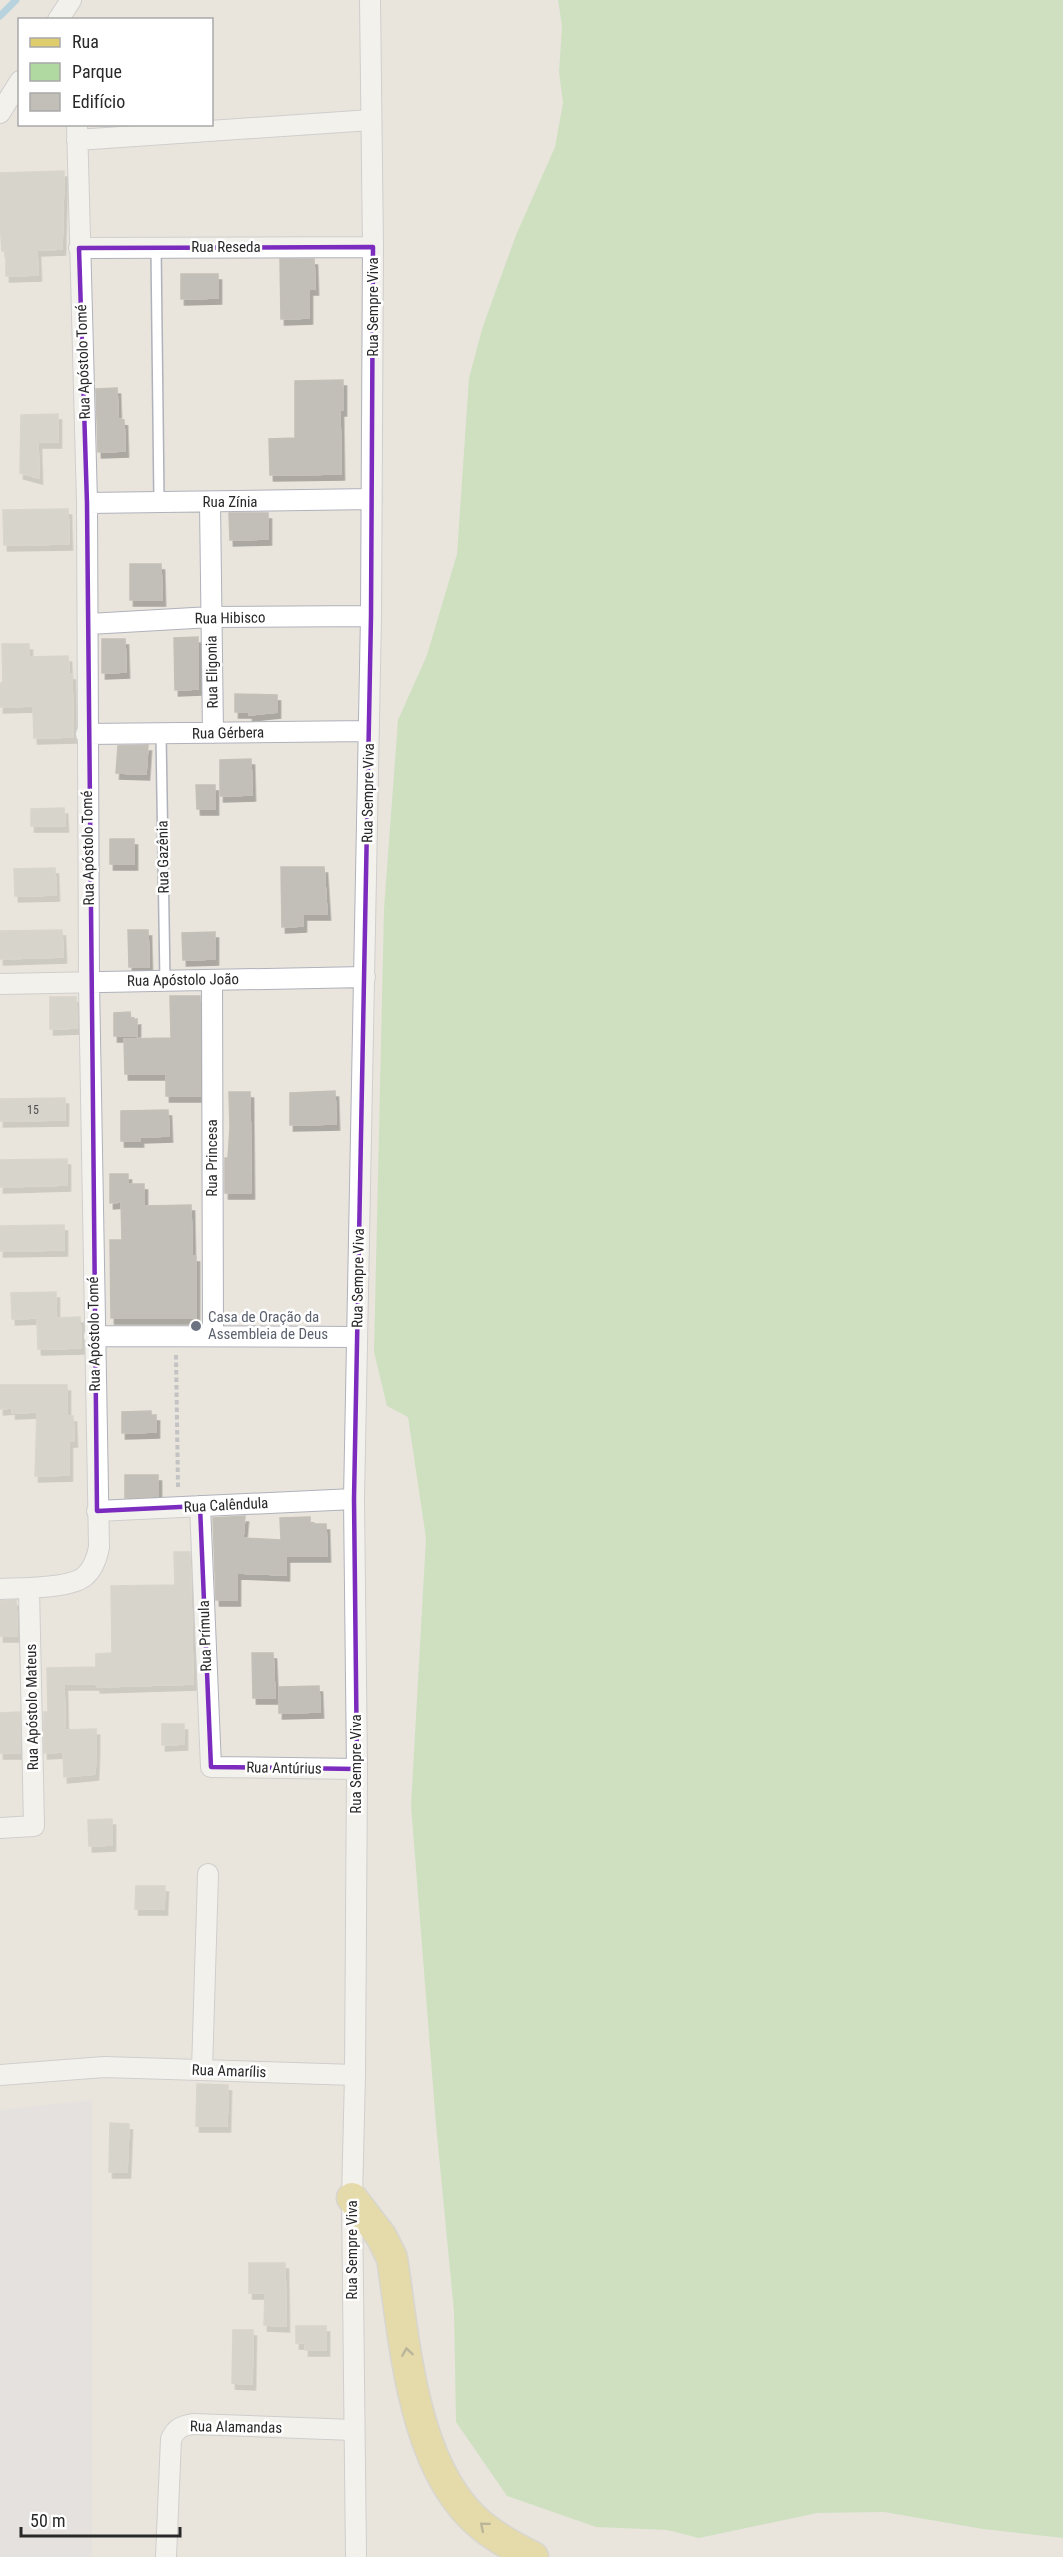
<svg xmlns="http://www.w3.org/2000/svg" width="1063" height="2557" font-family="'Roboto Condensed',sans-serif">
<style>
.industrial{fill:#dfdce3}
.green{fill:#afd9a0}
.lines{fill:none;stroke-linecap:round;stroke-linejoin:round}
.stream{stroke:#7cbddf;stroke-width:7}
.building{fill:#c2bfb8;stroke:#c4c0b7;stroke-width:1.5;filter:url(#shadow)}
.lane-casing{stroke:#b0b2bb;stroke-width:12}
.street-casing{stroke:#b0b2bb;stroke-width:22}
.primary-casing{stroke:#c3c3c3;stroke-width:33}
.path{stroke:#c3c3c3;stroke-width:4;stroke-dasharray:4.5 3;stroke-linecap:butt}
.lane{stroke:#fff;stroke-width:9}
.street{stroke:#fff;stroke-width:20}
.primary{stroke:#decc6d;stroke-width:30}
.oneway{stroke:#847a4b}
.marked{fill:none;stroke:#7b2cbf;stroke-width:4.5;stroke-linejoin:round}
.worship-dot{fill:#6b7280;stroke:#fff;stroke-width:2}
.labels{text-anchor:middle;dominant-baseline:central;stroke-width:5;stroke-linejoin:round;paint-order:stroke}
.number-label{font-size:12px;fill:#4f4e4d}
.street-label{font-size:15px;fill:#292929;stroke:#fff}
.worship-label{font-size:15px;fill:#5b616d;stroke:#fff;text-anchor:start}
</style>
<defs>
<filter id="shadow"><feDropShadow dx="3.5" dy="6" stdDeviation="0" flood-color="#0004"/></filter>
</defs>
<rect width="100%" height="100%" fill="#e9e5dd"/>
<path class="industrial" d="M92,2100v457h-92v-447z"/>
<path class="green" d="M558,0h505v2538l-80,-9 -99,-17 -67,1 -118,25 -32,-8 -71,-3 -89,-31 -51,-74 -2,-111 -18,-186 -25,-320 15,-267 -18,-121 -21,-11 -13,-54 10,-443 14,-189 29,-65 30,-101 12,-176 14,-52 33,-91 39,-88 8,-44 -4,-31 3,-46z"/>
<g class="lines">
<path class="stream" d="M0,16l16,-16"/>
</g>
<path class="building" d="M64,171l-2,78 -25,1 1,25 -32,1v-25h-4l-2,-29v-49z
M280,259h34l1,30h-6v29l-28,1z
M181,274h37v24l-37,1z
M343,380v30h-3l1,64 -71,1 -1,-36 26,-1v-57z
M117,388l1,31 6,1 1,31 -27,1 -2,-63z
M58,414v28h-20l1,36 -19,-5 1,-58z
M68,509l1,35 -65,1 -1,-35z
M229,513h39v26l-38,1z
M130,564h31l1,36h-32z
M198,637v52l-23,1 -1,-52z
M102,639h23l1,33 -24,1z
M2,644h27v13l39,-1 1,18h3l1,63 -39,1 -1,-32 -33,1v-24h3z
M235,694l42,1v17l-28,3v-3h-14z
M148,745l-2,29 -30,-1 2,-27z
M251,759l1,36 -32,1v-36z
M196,785h19v24h-18z
M64,808l1,18h-34v-17z
M110,839h24v25h-24z
M281,867h43l3,47h-24v12l-21,1z
M55,868l1,27 -41,1 -1,-27z
M62,930l1,27 -63,2v-28z
M128,930h20l1,37h-20z
M215,932v27l-32,1 -1,-27z
M170,996h30v100h-34v-22h-41l-1,-35 47,-1z
M50,997h26l1,31 -27,1z
M130,1012l1,8 6,-1v17h-23v-23z
M335,1091l1,33 -46,1v-32z
M229,1092h21l1,101h-26v-35h3l2,-31z
M65,1098v22l-65,1v-22z
M168,1110l1,26 -29,1v4h-19v-30z
M67,1159v26l-67,2v-27z
M110,1174h18v10h16v22l47,-1 1,51h4v62h-85l-1,-78h12l-1,-38 -11,1z
M64,1225v25l-64,1v-25z
M56,1292v26l24,-1 1,31 -43,1 -1,-31 -25,1 -1,-26z
M0,1385h67v31h6l1,25h-5v34l-34,1 2,-64 -25,1v-5l-12,1z
M151,1411v4h5v17l-34,1v-21z
M125,1475h33v21l-33,2z
M245,1516l-2,22 38,2 -1,-22 30,-1v7h16l1,32h-41v19l-49,-2v27h-21l-3,-82z
M174,1552h16l3,132 -96,3 -1,-3h-32l1,46 31,-1v21l-1,24 -31,3 -1,-25 -19,1v-41h4l-1,-44 49,-1v-13l16,-1 -1,-67 64,-1z
M16,1600l1,36h-17v-35z
M252,1653h21l2,45h-22z
M319,1686l1,26 -41,1v-26z
M20,1712v41h-20v-40z
M162,1724h22v20l-22,1z
M112,1819v26l-23,1 -1,-26z
M136,1886h29l-1,23h-29z
M197,2084l31,1 -1,41h-31z
M110,2123l19,1 -2,48h-18z
M249,2263h36l1,63 -22,-1 1,-32h-16z
M296,2326h30v24h-21v-7h-9z
M233,2330h20l-1,54 -20,-1z"/>
<g class="lines">
<defs>
<path id="lane" d="M156,247l3,254
M161,734l4,247"/>
<path id="street" d="M58,20l13,-20
M0,113l20,-32
M77,140l294,-20
M79,248l294,-1
M87,503l285,-4
M210,503l3,230
M89,624l122,-7 160,-1
M86,734l283,-3
M212,980l1,356
M0,984l365,-7
M94,1336l263,1
M200,1506l11,261 146,2
M97,1511l257,-12
M0,1589c19,-1 71,0 85,-13 9,-8 12,-18 14,-29l-10,-565 -2,-479 -10,-379
M0,1828l34,-2 -5,-238
M202,2070l6,-196
M0,2075l104,-8 251,8
M166,2557l5,-118c5,-11 11,-13 22,-15l160,6
M356,2557l-4,-359 3,-123 2,-306 -3,-270 17,-883 2,-369 -3,-247"/>
<path id="primary" d="M352,2198l29,38 11,22c13,84 20,211 90,268 16,13 33,22 51,31"/>
</defs>
<use href="#lane" class="lane-casing"/>
<use href="#street" class="street-casing"/>
<use href="#primary" class="primary-casing"/>
<path class="path" d="M176,1355l2,133"/>
<use href="#lane" class="lane"/>
<use href="#street" class="street"/>
<use href="#primary" class="primary"/>
</g>
<defs><path id="oneway-chevron" d="M-2-3.5L2.5 0L-2 3.5" fill="none" stroke-width="1.6" stroke-linecap="round" stroke-linejoin="round" transform="scale(1.5)"/></defs>
<g class="oneway">
<use href="#oneway-chevron" transform="translate(407 2352) rotate(-99)"/>
<use href="#oneway-chevron" transform="translate(484 2526) rotate(-140)"/>
</g>
<path d="M0 0H1063V2557H0ZM373,247l-2,369 -17,883 3,270 -146,-2 -11,-261 -103,5 -10,-1008 -8,-255z" fill="#e9e5dd" fill-opacity=".55" fill-rule="evenodd"/>
<path class="marked" d="M373,247l-2,369 -17,883 3,270 -146,-2 -11,-261 -103,5 -10,-1008 -8,-255z"/>
<circle class="worship-dot" cx="196" cy="1326" r="6"/>
<g class="labels">
<g class="number-label">
<text x="33" y="1110">15</text>
</g>
<g class="street-label">
<text x="226" y="247">Rua Reseda</text>
<text transform="translate(373 307) rotate(-90)">Rua Sempre Viva</text>
<text transform="translate(83 362) rotate(-92)">Rua Apóstolo Tomé</text>
<text x="230" y="502">Rua Zínia</text>
<text transform="translate(230 618) rotate(-1)">Rua Hibisco</text>
<text transform="translate(212 672) rotate(-91)">Rua Eligonia</text>
<text transform="translate(228 733) rotate(-1)">Rua Gérbera</text>
<text transform="translate(368 793) rotate(-89)">Rua Sempre Viva</text>
<text transform="translate(88 848) rotate(-91)">Rua Apóstolo Tomé</text>
<text transform="translate(163 857) rotate(-91)">Rua Gazênia</text>
<text transform="translate(183 980) rotate(-1)">Rua Apóstolo João</text>
<text transform="translate(212 1158) rotate(-90)">Rua Princesa</text>
<text transform="translate(358 1278) rotate(-89)">Rua Sempre Viva</text>
<text transform="translate(94 1334) rotate(-91)">Rua Apóstolo Tomé</text>
<text transform="translate(226 1505) rotate(-3)">Rua Calêndula</text>
<text transform="translate(205 1636) rotate(-92)">Rua Prímula</text>
<text transform="translate(32 1707) rotate(-91)">Rua Apóstolo Mateus</text>
<text transform="translate(356 1764) rotate(-90)">Rua Sempre Viva</text>
<text transform="translate(284 1768) rotate(1)">Rua Antúrius</text>
<text transform="translate(229 2071) rotate(2)">Rua Amarílis</text>
<text transform="translate(352 2250) rotate(-90)">Rua Sempre Viva</text>
<text transform="translate(236 2427) rotate(1)">Rua Alamandas</text>
</g>
<g class="worship-label">
<text x="208" y="1317">Casa de Oração da<tspan x="208" dy="17">Assembleia de Deus</tspan></text>
</g>
</g>
<rect x="18" y="18" width="195" height="108" fill="#ffffff" stroke="#a9a9a9" stroke-width="1.5"/>
<rect x="30" y="38" width="30" height="9" fill="#decc6d" stroke="#a9a9a9" stroke-width="1.5"/>
<text x="72" y="48" font-size="18" fill="#292929">Rua</text>
<rect x="30" y="63" width="30" height="18" fill="#afd9a0" stroke="#a9a9a9" stroke-width="1.5"/>
<text x="72" y="78" font-size="18" fill="#292929">Parque</text>
<rect x="30" y="93" width="30" height="18" fill="#c2bfb8" stroke="#a9a9a9" stroke-width="1.5"/>
<text x="72" y="108" font-size="18" fill="#292929">Edifício</text>
<path d="M21 2527v9h159v-9" fill="none" stroke="#292929" stroke-width="3"/>
<text x="30" y="2527" font-size="18" fill="#292929" stroke="#ffffff" stroke-width="4.5" paint-order="stroke">50 m</text>
</svg>
